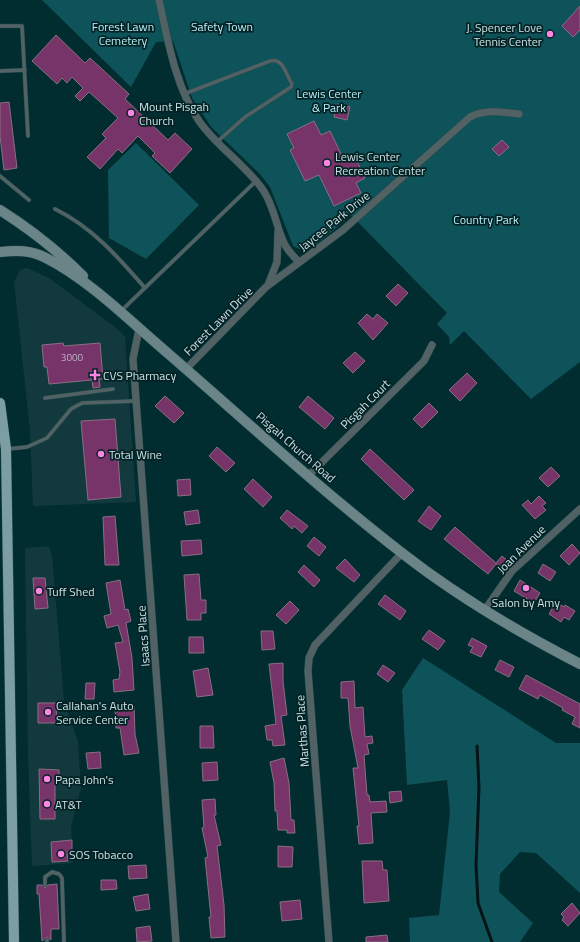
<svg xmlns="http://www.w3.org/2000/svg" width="580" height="942" font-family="'Titillium Web',sans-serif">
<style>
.built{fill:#123a3e}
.green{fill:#0f535a}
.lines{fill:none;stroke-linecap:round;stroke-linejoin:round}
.stream{stroke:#041315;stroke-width:3}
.building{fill:#763468;stroke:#8a6e82}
.service-casing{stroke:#214a4d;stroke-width:4.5}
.minor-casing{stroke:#214a4d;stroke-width:8}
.secondary-casing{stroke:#214a4d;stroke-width:11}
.primary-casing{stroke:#214a4d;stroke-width:11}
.service{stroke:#526264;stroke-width:3.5}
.minor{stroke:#526264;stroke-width:7}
.secondary{stroke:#6a8487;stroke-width:10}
.primary{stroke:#7c9ea2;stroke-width:10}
.poi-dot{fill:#fd86e3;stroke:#032225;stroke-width:1.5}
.labels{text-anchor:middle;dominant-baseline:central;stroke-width:3.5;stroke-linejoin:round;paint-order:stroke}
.number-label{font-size:10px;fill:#b6b6c4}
.park-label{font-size:12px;fill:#b7f0f6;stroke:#032225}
.poi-label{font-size:12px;fill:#cce1e3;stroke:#032225;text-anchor:start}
.street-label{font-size:12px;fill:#cce1e3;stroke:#032225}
</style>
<rect width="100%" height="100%" fill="#012d31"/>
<path class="built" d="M27,268l22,10 71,53 5,6 11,165 -103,4 -3,-76 -16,-148 6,-12z
M49,546l3,10 12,145 14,41 3,47 -10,37 2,37 -41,3 -4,-112 -3,-206z"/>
<path class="green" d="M42,0h538v362l-49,37 -67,-68 -14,14 -1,-8 -12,-13 10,-11 -96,-98c-12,9 -32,31 -46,34 -5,1 -8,-1 -12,-3l-23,-59 -11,-14 -47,-45 -20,-30 -19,-57 -17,1 -25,45z
M136,143l63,62 -53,54 -37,-21 -1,-68z
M423,658l133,85h24v150l-44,-40 -16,-1 -20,22 -1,18 34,31 -13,19h-110l-1,-24 30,-3 11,-103 -3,-32 -40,5 -5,-95z"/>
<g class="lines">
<path class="stream" d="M477,746l2,41 -3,78 2,38 14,39"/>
</g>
<path class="building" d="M580,6v24l-7,7 -11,-11z
M56,35l29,28 5,-5 39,36 -4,5 43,41 7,-7 17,16 -22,24 -18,-17 3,-3 -17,-17 -16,17 -4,-4 -18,20 -13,-12 19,-19 -4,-4 16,-16 -29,-26 -9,9 -5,-5 8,-8 -11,-11 -5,6 -5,-5 -5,6 -25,-23z
M9,102l8,66 -13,2 -4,-34v-33z
M337,104l13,3 -3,13 -13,-3z
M314,121l7,14 9,-4 14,29 10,-5 11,23 -9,5 5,10 -27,13 -15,-31 -14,6 -15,-31 4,-2 -7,-14z
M502,140l7,7 -10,9 -7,-7z
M398,284l10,9 -12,13 -10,-10z
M367,314l6,5 4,-5 11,9 -15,17 -15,-17z
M63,343l1,3 36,-3 3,36h-4l1,8 -7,1 -1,-8 -43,4 -2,-17h-3l-2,-22z
M355,352l10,9 -12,12 -10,-10z
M467,373l10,10 -17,18 -11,-11z
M165,396l19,17 -10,10 -19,-17z
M308,396l26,22 -9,11 -26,-22z
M429,403l9,9 -16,16 -9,-9z
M115,419l6,78 -33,3 -7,-79z
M217,447l18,16 -9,9 -17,-16z
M370,449l44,41 -10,10 -43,-41z
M551,467l9,9 -12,11 -9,-9z
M190,479l1,16 -13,1 -1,-16z
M253,479l19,18 -9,10 -19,-18z
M539,496l7,7 -4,3 4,4 -11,9 -13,-14 6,-5 3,4z
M429,506l12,10 -10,14 -13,-9z
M198,510l2,13 -14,2 -2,-13z
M287,510l21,16 -6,7 -8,-7 -2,3 -12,-11z
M115,516l4,49h-14l-2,-48z
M455,527l41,36 6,-7 6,5 -6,8 -6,-5 -8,10 -44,-35z
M314,537l12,10 -7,9 -12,-10z
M201,540l1,14 -20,2 -1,-15z
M572,544l8,9 -11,12 -9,-9z
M345,559l15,16 -6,7 -18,-14z
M543,564l13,8 -6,9 -12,-8z
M304,565l16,15 -6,7 -16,-15z
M199,574l2,26h5v13h-5v7h-14l-3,-45z
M33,578h12l3,30 -13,1z
M120,580l5,30 3,-1 3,12 -5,2 6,35 2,32 -20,2 -1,-12 6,-1 1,-7 -5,-29 8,-1 -5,-17 -11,3 -3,-12 7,-2 -5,-31z
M520,580l20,13 -6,10 -20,-12z
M385,595l21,16 -6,9 -22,-16z
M290,601l9,9 -13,14 -10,-9z
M556,602l8,5 1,-2 10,6 -6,9 -5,-3 -3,5 -12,-8z
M429,630l16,11 -7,9 -16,-11z
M261,631h12l2,18 -13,1z
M189,637h14l1,16h-15z
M472,638l15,8 -6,11 -11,-5 3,-5 -5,-2z
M500,660l14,7 -5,10 -14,-7z
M283,663v18l4,34 -6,1 4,29 -12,1 -1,-6h-5l-2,-14 11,-2 -7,-60z
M383,665l12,8 -7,9 -11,-8z
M208,668l5,27 -16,2 -4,-26z
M526,675l54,29v24l-8,-4 3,-7 -13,-7 1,-2 -23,-13 -2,4 -19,-10z
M354,681l1,27 8,-1 2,30 7,-1 1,7 -6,1 2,10 -5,1 3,40h2l1,7 16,-1 1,11 -16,1 2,30 -14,1 -2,-18h2l-6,-58h5l-8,-42 -2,-28h-7v-16z
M86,683h9l-1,16h-9z
M38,703h18l1,20h-19z
M134,706l1,28 4,19 -15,2 -4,-27h-4l-1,-21z
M200,726h13l1,22h-14z
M100,752l1,16 -13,1 -2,-16z
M284,758l5,25 2,37h3l1,13h-8v-3h-9l-1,-19h-2l-1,-28 -4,-21z
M217,762l1,18 -15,1 -1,-18z
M39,769l20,1v10h-4v39h-15z
M401,791l1,10 -12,2 -1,-11z
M215,799l1,16h-2l7,30 -4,1 7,59 1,32 -14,1 -2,-21h2l-6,-59 3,-1 -6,-29 2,-1 -2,-27z
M72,840v14h-5l1,7 -16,1 -1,-20z
M278,846l15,1 -1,20h-14z
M362,861h20l1,9h4l2,31 -25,2z
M146,865l1,13 -18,1 -1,-13z
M101,880h15l1,9 -16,1z
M57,884l2,45h-8v11l-4,-3 -5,4 -3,-47h-2v-9h5l3,3 3,-3z
M148,894l2,15 -14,2 -3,-14z
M300,900l2,19 -20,2 -2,-19z
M572,903l8,10 -12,13 -6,-6 2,-3 -3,-3z
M150,926l2,15 -15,1 -1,-14z
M387,935l1,7h-22v-5z"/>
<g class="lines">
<defs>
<path id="service" d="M0,26h22l6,110
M0,71l25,-1
M184,94l86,-33c13,-4 16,14 22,23l-1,3 -46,30 -28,25
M0,176l29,24
M55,209c37,18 63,48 90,79
M121,311l135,-130
M45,398l68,-9
M7,449l20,-2 20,-9 24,-29 11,-6 53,-2
M45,885v-8l7,-5 7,2 3,4 2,64
M47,942v-2"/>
<path id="minor" d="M159,0c9,40 16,86 40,121 18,26 46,43 64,69 11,16 13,36 21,53 3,7 10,14 15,19
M268,285l9,-23 1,-31
M139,329l-6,30 43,583
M186,369l80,-82 77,-57 127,-113c16,-8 31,-5 49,-3
M309,475l115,-114 8,-16
M484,611l28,-40 68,-62
M329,942l-21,-271 1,-13 6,-13 87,-92"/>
<path id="secondary" d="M0,210c30,19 57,40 83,66
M0,252c16,-2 31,-2 46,6 44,22 87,66 125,98 76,66 151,135 231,197 56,44 116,79 178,111"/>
<path id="primary" d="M0,403l6,46 8,493"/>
</defs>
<use href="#service" class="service-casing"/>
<use href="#minor" class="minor-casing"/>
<use href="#secondary" class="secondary-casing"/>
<use href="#primary" class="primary-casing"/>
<use href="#service" class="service"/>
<use href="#minor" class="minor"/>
<use href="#secondary" class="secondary"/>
<use href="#primary" class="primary"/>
</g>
<g class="poi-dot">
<circle cx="550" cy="34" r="4"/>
<circle cx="131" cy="113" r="4"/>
<circle cx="327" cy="163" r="4"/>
<path d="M93 369h4v4h4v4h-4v4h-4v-4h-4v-4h4z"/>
<circle cx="101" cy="454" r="4"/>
<circle cx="526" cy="588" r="4"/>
<circle cx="39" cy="591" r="4"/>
<circle cx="48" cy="712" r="4"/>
<circle cx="47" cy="779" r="4"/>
<circle cx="47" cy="804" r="4"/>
<circle cx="61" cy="854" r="4"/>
</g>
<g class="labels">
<g class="number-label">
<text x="72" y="357">3000</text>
</g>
<g class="park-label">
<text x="123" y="26">Forest Lawn<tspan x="123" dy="14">Cemetery</tspan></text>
<text x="222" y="26">Safety Town</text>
<text x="329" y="93">Lewis Center<tspan x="329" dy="14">&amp; Park</tspan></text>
<text x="486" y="219">Country Park</text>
</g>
<g class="poi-label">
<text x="542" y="27" text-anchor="end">J. Spencer Love<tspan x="542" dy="14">Tennis Center</tspan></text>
<text x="139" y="106">Mount Pisgah<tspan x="139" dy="14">Church</tspan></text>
<text x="335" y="156">Lewis Center<tspan x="335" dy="14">Recreation Center</tspan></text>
<text x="103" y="375">CVS Pharmacy</text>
<text x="109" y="454">Total Wine</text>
<text x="47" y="591">Tuff Shed</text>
<text x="526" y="602" text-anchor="middle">Salon by Amy</text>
<text x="56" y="705">Callahan's Auto<tspan x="56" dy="14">Service Center</tspan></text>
<text x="55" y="779">Papa John's</text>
<text x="55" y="804">AT&amp;T</text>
<text x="69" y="854">SOS Tobacco</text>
</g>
<g class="street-label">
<text transform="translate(334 221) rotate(-39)">Jaycee Park Drive</text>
<text transform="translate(218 321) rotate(-45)">Forest Lawn Drive</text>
<text transform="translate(365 404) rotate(-45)">Pisgah Court</text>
<text transform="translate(296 447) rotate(41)">Pisgah Church Road</text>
<text transform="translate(521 549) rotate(-45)">Joan Avenue</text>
<text transform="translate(143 636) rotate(-94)">Isaacs Place</text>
<text transform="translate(302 731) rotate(-94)">Marthas Place</text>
</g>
</g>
</svg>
